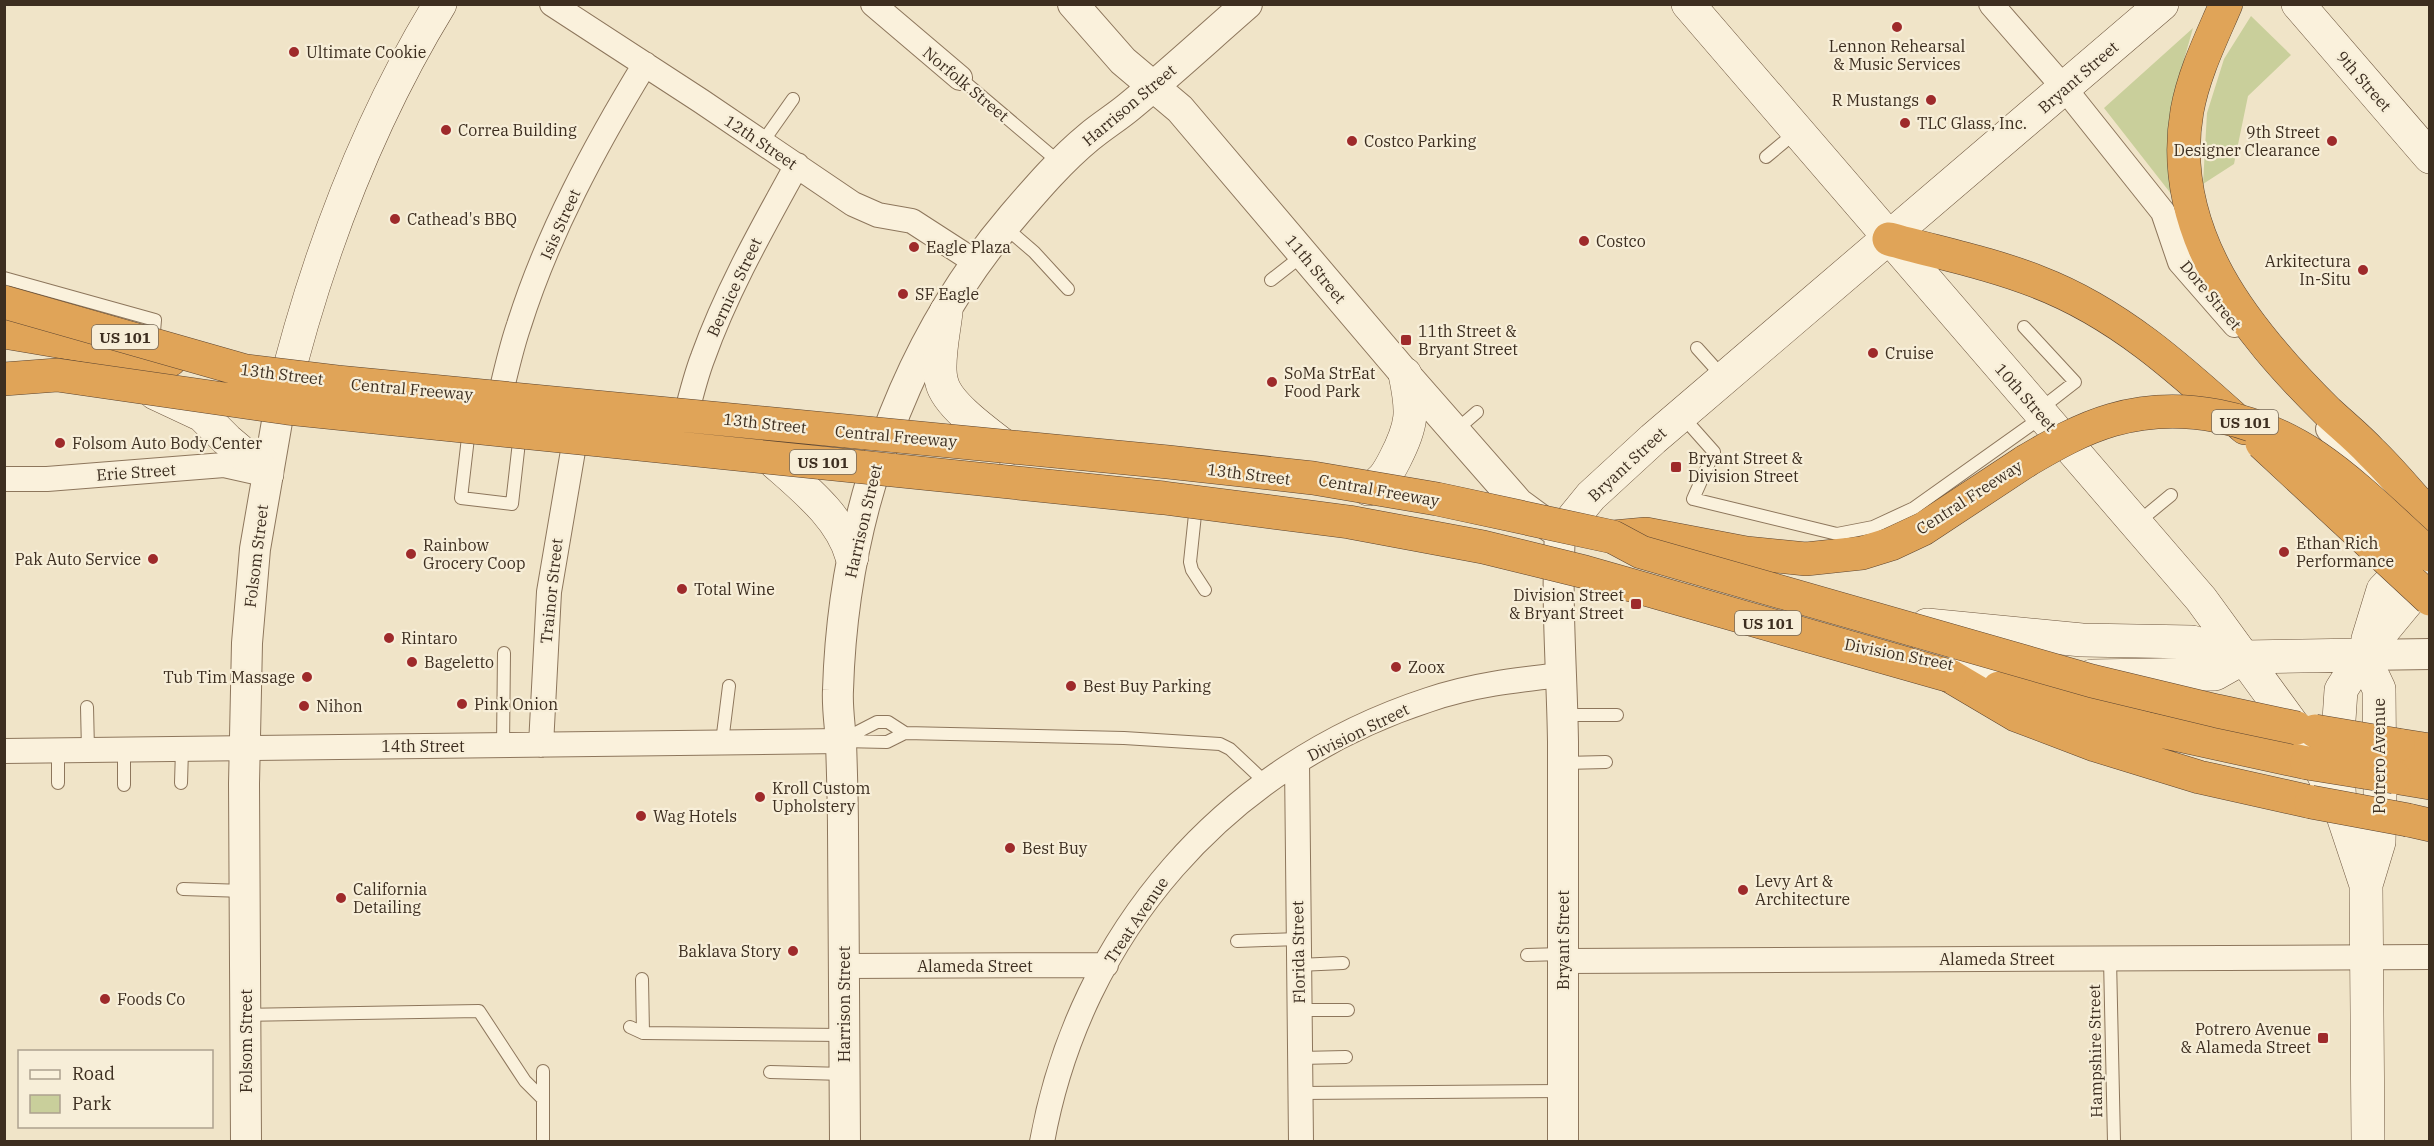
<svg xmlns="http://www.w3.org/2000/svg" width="2434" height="1146" font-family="'IBM Plex Serif',serif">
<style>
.green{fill:#c9cf9b}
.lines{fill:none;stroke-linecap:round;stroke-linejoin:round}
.service-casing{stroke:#8d765c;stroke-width:14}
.minor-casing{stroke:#8d765c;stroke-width:26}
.tertiary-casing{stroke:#8d765c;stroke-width:32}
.secondary-casing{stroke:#6f573f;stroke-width:34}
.motorway-casing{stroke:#5b4430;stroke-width:34}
.service{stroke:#faf1dc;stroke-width:12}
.minor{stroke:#faf1dc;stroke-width:24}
.tertiary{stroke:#faf1dc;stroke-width:30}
.secondary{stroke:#faf1dc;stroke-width:33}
.motorway{stroke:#e0a458;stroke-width:33}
.motorway-bridge-casing{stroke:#5b4430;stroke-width:34;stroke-linecap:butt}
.motorway-bridge{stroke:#e0a458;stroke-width:33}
.poi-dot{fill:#9e2a2b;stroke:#f7eed8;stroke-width:2}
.labels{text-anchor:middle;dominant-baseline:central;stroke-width:4.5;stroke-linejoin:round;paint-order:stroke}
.shield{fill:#f7eed8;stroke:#756857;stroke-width:1.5}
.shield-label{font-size:15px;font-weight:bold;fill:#3d2e20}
.poi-label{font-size:16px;fill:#3d2e20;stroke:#f7eed8;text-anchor:start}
.street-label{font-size:16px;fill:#3d2e20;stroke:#f7eed8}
</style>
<rect width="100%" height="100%" fill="#f0e4c8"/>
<path class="green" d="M2251,16l40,39 -43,41 -14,68 -31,20 4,-71 17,-54z
M2193,28l-13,46 -8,121 -68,-87z"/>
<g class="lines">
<defs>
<path id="service" d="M960,78l100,85
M762,143l31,-44
M1766,157l30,-25
M1005,227l29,25 34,37
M4,278l151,42 -2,23
M1271,280l32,-25
M2024,327l51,55 -36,28
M1697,348l27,30
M1682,416l32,36 -21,47 144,35 36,-7 41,-19 128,-91
M469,429l-8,69 51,6 8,-71
M1455,431l22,-19
M1196,505l-6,57 2,8 13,20
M2137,523l34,-28
M87,707l1,43
M1564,715h53
M842,740l35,-18h11l17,11
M842,741l45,1 18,-9 219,5 96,6 10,5 35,33
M722,742l7,-56
M503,745l1,-92
M1564,763l42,-1
M58,783v-33
M181,783l1,-33
M124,785v-35
M183,889l61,2
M1237,941l61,-2
M1527,955l35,-1
M2110,959l4,183
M1298,965l45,-2
M642,979l1,54
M1299,1010h49
M246,1015l233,-4 46,70 18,18
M630,1027l13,6 200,2
M1300,1058l46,-1
M770,1072l74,2
M1301,1093l261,-2
M543,1142v-71"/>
<path id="minor" d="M552,4l149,97 152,103 25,11 34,6 65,42
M873,4l87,74
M1991,4l74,85 98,123 17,50 55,63
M500,396c6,-24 11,-48 19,-71 29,-92 76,-179 126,-261
M686,415c5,-20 10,-40 17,-58 24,-67 60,-130 94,-192
M2328,429l68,78
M4,479h43l177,-14 40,9
M541,745l8,-153 26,-153
M4,751l837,-10
M1297,762l4,380
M1564,961l866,-4
M844,966l262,-1
M1042,1142c38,-210 184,-376 386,-442 43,-15 88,-20 133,-25"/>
<path id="tertiary" d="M1073,4l50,57 57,48 225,265 113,129 42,31c-4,69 2,139 3,208 0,133 -1,266 0,400
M2363,655l67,-1
M246,1142l-2,-358 3,-141 8,-94 24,-139
M845,1142c-1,-104 -1,-207 -2,-310 0,-30 -1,-60 -2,-90 -1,-17 -4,-34 -3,-52 5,-170 63,-343 175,-474 24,-28 48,-56 76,-79 13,-11 28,-20 41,-31 40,-33 78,-68 117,-102"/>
<path id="secondary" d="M1688,4l513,595 110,151 29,57
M2298,4l132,153
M946,312c-2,20 -10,53 -4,71 6,23 47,51 66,66
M155,393l47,22 25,25 40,34
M281,402c34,-140 83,-274 159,-398
M770,458c31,28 71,58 82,99
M1368,489c14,-6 20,-16 27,-30 18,-35 18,-47 10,-85
M1560,534l31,-38 62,-57 509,-435
M1927,625l155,15 110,2 53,15 118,-2
M2368,639l15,-49 29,-30 10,-7
M2363,655l16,34 1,106 -1,47 -13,43 2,257
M1922,661l76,10 46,3
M2092,676l123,-2 30,-17
M2366,885l-26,-78 -3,-57 4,-60 22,-35 67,-81"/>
<path id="motorway" d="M2226,4c-15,35 -32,69 -39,107 -21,122 59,220 141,301 14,13 30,26 43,40 21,20 39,43 59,64
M1889,239c50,14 101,24 149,43 81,31 144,89 207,146
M4,332l166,28
M1613,537l33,-3 100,19 60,6 56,-6 29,-9 32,-15 103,-68
M1950,676l66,39 79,30 104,32 112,25
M1999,688l147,40 161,35
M2398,745l32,5
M2394,777l36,6
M2408,820l22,5"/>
</defs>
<use href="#service" class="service-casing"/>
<use href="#minor" class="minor-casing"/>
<use href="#tertiary" class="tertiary-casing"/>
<use href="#secondary" class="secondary-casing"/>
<use href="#motorway" class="motorway-casing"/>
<use href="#service" class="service"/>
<use href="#minor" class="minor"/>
<use href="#tertiary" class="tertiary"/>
<use href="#secondary" class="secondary"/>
<use href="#motorway" class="motorway"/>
<defs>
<path id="motorway-bridge" d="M4,302l242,69 91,11 831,80 145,16 124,21 176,38 28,15 451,129 125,30 80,17
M4,379l53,-4 230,33 877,90 185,24 134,25 102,25 365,104
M2262,443l168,156
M2026,461c27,-16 55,-32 86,-41 70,-20 144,-3 204,37 41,28 77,65 114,98
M2315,731l83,14
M2307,763l87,14
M2311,802l97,18"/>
</defs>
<use href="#motorway-bridge" class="motorway-bridge-casing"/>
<use href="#motorway-bridge" class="motorway-bridge"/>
</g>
<g class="poi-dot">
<circle cx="1897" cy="27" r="6"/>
<circle cx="294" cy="52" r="6"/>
<circle cx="1931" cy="100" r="6"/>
<circle cx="1905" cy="123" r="6"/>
<circle cx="446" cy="130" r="6"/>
<circle cx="1352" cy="141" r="6"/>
<circle cx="2332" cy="141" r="6"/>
<circle cx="395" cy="219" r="6"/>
<circle cx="1584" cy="241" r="6"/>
<circle cx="914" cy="247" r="6"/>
<circle cx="2363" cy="270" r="6"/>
<circle cx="903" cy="294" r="6"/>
<rect x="1400" y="334" width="12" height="12" rx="3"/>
<circle cx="1873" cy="353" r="6"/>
<circle cx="1272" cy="382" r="6"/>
<circle cx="60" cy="443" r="6"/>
<rect x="1670" y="461" width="12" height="12" rx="3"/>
<circle cx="2284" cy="552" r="6"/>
<circle cx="411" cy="554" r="6"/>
<circle cx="153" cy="559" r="6"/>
<circle cx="682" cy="589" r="6"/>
<rect x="1630" y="598" width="12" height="12" rx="3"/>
<circle cx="389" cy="638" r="6"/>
<circle cx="412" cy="662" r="6"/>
<circle cx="1396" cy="667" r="6"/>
<circle cx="307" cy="677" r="6"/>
<circle cx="1071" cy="686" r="6"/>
<circle cx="462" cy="704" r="6"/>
<circle cx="304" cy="706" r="6"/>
<circle cx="760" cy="797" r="6"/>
<circle cx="641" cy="816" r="6"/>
<circle cx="1010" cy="848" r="6"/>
<circle cx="1743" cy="890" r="6"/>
<circle cx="341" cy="898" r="6"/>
<circle cx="793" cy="951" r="6"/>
<circle cx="105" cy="999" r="6"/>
<rect x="2317" y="1032" width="12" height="12" rx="3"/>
</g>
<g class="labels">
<g class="shield">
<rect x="92" y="325" width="66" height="24" rx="4.5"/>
<rect x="2212" y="410" width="66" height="24" rx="4.5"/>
<rect x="790" y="450" width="66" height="24" rx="4.5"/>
<rect x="1735" y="611" width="66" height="24" rx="4.5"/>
</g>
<g class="shield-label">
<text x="125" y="337">US 101</text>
<text x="2245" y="422">US 101</text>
<text x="823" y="462">US 101</text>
<text x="1768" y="623">US 101</text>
</g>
<g class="poi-label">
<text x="1897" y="46" text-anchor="middle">Lennon Rehearsal<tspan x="1897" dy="18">&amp; Music Services</tspan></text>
<text x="306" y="52">Ultimate Cookie</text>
<text x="1919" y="100" text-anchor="end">R Mustangs</text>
<text x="1917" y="123">TLC Glass, Inc.</text>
<text x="458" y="130">Correa Building</text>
<text x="2320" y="132" text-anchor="end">9th Street<tspan x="2320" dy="18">Designer Clearance</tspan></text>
<text x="1364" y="141">Costco Parking</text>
<text x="407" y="219">Cathead's BBQ</text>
<text x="1596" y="241">Costco</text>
<text x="926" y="247">Eagle Plaza</text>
<text x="2351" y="261" text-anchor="end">Arkitectura<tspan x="2351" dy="18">In-Situ</tspan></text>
<text x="915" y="294">SF Eagle</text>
<text x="1418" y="331">11th Street &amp;<tspan x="1418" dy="18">Bryant Street</tspan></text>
<text x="1885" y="353">Cruise</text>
<text x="1284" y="373">SoMa StrEat<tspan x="1284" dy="18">Food Park</tspan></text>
<text x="72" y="443">Folsom Auto Body Center</text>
<text x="1688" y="458">Bryant Street &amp;<tspan x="1688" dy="18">Division Street</tspan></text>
<text x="2296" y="543">Ethan Rich<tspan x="2296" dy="18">Performance</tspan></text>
<text x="423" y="545">Rainbow<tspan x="423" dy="18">Grocery Coop</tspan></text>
<text x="141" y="559" text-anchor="end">Pak Auto Service</text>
<text x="694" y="589">Total Wine</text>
<text x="1624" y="595" text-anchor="end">Division Street<tspan x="1624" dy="18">&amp; Bryant Street</tspan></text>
<text x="401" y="638">Rintaro</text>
<text x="424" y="662">Bageletto</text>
<text x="1408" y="667">Zoox</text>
<text x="295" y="677" text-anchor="end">Tub Tim Massage</text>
<text x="1083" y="686">Best Buy Parking</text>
<text x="474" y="704">Pink Onion</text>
<text x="316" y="706">Nihon</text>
<text x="772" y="788">Kroll Custom<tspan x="772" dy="18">Upholstery</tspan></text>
<text x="653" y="816">Wag Hotels</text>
<text x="1022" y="848">Best Buy</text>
<text x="1755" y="881">Levy Art &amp;<tspan x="1755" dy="18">Architecture</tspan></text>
<text x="353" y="889">California<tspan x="353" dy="18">Detailing</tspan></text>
<text x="781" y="951" text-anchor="end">Baklava Story</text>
<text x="117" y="999">Foods Co</text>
<text x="2311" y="1029" text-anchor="end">Potrero Avenue<tspan x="2311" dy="18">&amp; Alameda Street</tspan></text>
</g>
<g class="street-label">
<text transform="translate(2078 77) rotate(-41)">Bryant Street</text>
<text transform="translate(2364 81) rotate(49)">9th Street</text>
<text transform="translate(966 84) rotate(40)">Norfolk Street</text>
<text transform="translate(1129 105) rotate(-40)">Harrison Street</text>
<text transform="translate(761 142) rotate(34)">12th Street</text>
<text transform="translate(560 224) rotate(-66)">Isis Street</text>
<text transform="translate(1316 269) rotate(50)">11th Street</text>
<text transform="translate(734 287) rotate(-65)">Bernice Street</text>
<text transform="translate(2211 295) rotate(50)">Dore Street</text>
<text transform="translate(282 374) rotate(7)">13th Street</text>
<text transform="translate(412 389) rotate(5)">Central Freeway</text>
<text transform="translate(2026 397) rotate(49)">10th Street</text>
<text transform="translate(765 423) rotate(6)">13th Street</text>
<text transform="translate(896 436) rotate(5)">Central Freeway</text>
<text transform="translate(1627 464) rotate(-43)">Bryant Street</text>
<text transform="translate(136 472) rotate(-4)">Erie Street</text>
<text transform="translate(1249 474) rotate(7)">13th Street</text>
<text transform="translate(1379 490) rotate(10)">Central Freeway</text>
<text transform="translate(1969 497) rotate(-33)">Central Freeway</text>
<text transform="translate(863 521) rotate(-77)">Harrison Street</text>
<text transform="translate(256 556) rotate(-83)">Folsom Street</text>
<text transform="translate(551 591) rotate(-84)">Trainor Street</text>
<text transform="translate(1899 654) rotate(11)">Division Street</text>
<text transform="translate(1358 732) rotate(-26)">Division Street</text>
<text x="423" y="746">14th Street</text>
<text transform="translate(2379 756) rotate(-90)">Potrero Avenue</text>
<text transform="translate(1136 920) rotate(-56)">Treat Avenue</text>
<text transform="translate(1563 940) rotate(-90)">Bryant Street</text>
<text transform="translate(1298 952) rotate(-91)">Florida Street</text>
<text x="1997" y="959">Alameda Street</text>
<text x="975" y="966">Alameda Street</text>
<text transform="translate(844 1004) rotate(-90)">Harrison Street</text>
<text transform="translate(246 1041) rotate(-90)">Folsom Street</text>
<text transform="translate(2095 1051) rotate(-91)">Hampshire Street</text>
</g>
</g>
<rect width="2434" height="1146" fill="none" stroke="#3d2e20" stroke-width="12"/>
<rect x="18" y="1050" width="195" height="78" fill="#f7eed8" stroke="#ada18e" stroke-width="1.5"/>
<rect x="30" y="1070" width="30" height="9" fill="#faf1dc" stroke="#ada18e" stroke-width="1.5"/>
<text x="72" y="1080" font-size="18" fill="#3d2e20">Road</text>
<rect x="30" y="1095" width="30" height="18" fill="#c9cf9b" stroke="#ada18e" stroke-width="1.5"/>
<text x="72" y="1110" font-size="18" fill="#3d2e20">Park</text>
</svg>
